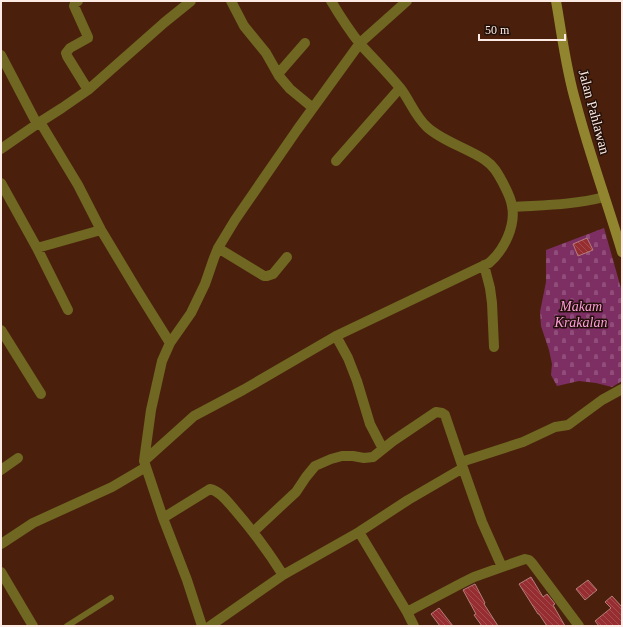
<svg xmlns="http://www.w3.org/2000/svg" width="623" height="627" font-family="'Times New Roman',serif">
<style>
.cemetery{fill:url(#cemetery-stones)}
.building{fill:url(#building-back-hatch);stroke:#b57c7a}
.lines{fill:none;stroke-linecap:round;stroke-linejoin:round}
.service{stroke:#6f6722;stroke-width:6}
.minor{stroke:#6f6722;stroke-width:10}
.secondary{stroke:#91862f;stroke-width:10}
.labels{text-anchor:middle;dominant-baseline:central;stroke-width:3;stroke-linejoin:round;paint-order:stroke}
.street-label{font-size:14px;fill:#fceae4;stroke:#231009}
.park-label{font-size:14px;font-style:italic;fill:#fe9eda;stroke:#231009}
</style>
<defs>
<pattern id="cemetery-stones" width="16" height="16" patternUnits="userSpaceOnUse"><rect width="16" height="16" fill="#7d2f64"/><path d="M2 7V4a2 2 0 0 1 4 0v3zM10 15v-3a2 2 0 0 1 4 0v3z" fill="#904d7a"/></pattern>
<pattern id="building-back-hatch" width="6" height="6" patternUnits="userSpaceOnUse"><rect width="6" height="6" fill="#952d31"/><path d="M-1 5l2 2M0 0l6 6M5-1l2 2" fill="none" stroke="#a54c4f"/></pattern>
</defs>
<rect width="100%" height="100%" fill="#4a200d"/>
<path class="cemetery" d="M604,228l18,64v89l-10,6 -16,-4 -17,-2 -22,5 -6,-11 1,-11 -3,-14 -8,-24 -1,-14 6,-30v-32z"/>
<path class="building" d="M587,238l6,12 -15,6 -5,-12z
M531,577l12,20 4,-3 8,10 -2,1 12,21h-18l-8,-12h-1l-19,-30z
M588,580l9,10 -12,10 -9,-11z
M475,584l10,19 -1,1 14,22h-16l-8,-11 2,-1 -13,-24z
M612,596l10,11v19h-23l-4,-5 16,-13 -6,-6z
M439,608l14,18h-13l-9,-12z"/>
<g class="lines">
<path class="service" d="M67,626l44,-28"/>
<path class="minor" d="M78,1l-3,2 -1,3 14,31v1l-18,10 -4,5 1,3 21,34
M231,1l13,25 22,27 13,23 11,13 23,19
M1,55l36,69
M278,74l27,-31
M40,122l38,63 23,45 36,60 33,53
M1,149l39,-27 22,-14 26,-18 77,-68 26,-21
M336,161l64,-73
M1,183l36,65 31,62
M513,207c30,-2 61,-2 91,-10
M37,248l64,-18
M218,248l46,28h3l6,-2 14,-17
M484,265l6,23 2,15 2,44
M1,330l40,64
M336,336l12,22 9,23 13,43 13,25
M144,461l7,-51 11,-49 8,-18 21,-30 14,-29 9,-26 4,-10 17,-28 62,-90 63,-87 47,-42
M461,462l62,-20 32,-15 13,-2 34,-25 20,-11
M1,470l17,-12
M163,518l47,-29c10,2 18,13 24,20 19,22 34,42 49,66
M253,532l43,-40 10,-15 9,-11 16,-7 11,-3h11l11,2 9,-1 20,-16 43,-29 6,1 3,2 18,53
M359,532l48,80 7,14
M1,544l32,-21 79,-36 34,-20
M1,572l32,54
M407,612l55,-29 12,-6 28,-10
M202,626l-15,-46 -24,-62 -19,-57 50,-45 49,-26 93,-54 153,-73c15,-13 27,-37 23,-57 -1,-8 -5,-15 -9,-23 -5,-9 -9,-17 -18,-23 -18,-12 -43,-19 -58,-33 -12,-11 -17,-26 -26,-38 -13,-16 -27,-30 -41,-45 -11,-14 -20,-28 -29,-43
M210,626l73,-51 76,-43 49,-32 55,-32 19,54 20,45 23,-8 4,1 3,3 47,63"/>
<path class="secondary" d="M556,1c6,34 10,69 20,102 13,50 31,99 46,149"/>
</g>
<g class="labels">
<g class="street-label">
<text transform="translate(594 112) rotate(75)">Jalan Pahlawan</text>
</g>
<g class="park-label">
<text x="581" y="306">Makam<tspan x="581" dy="16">Krakalan</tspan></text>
</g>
</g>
<rect width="623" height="627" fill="none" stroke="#fceae4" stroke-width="4"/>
<path d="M479 34v6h86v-6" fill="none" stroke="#fceae4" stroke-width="2"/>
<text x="485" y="34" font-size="12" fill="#fceae4" stroke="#231009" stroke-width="3" paint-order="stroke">50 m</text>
</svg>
